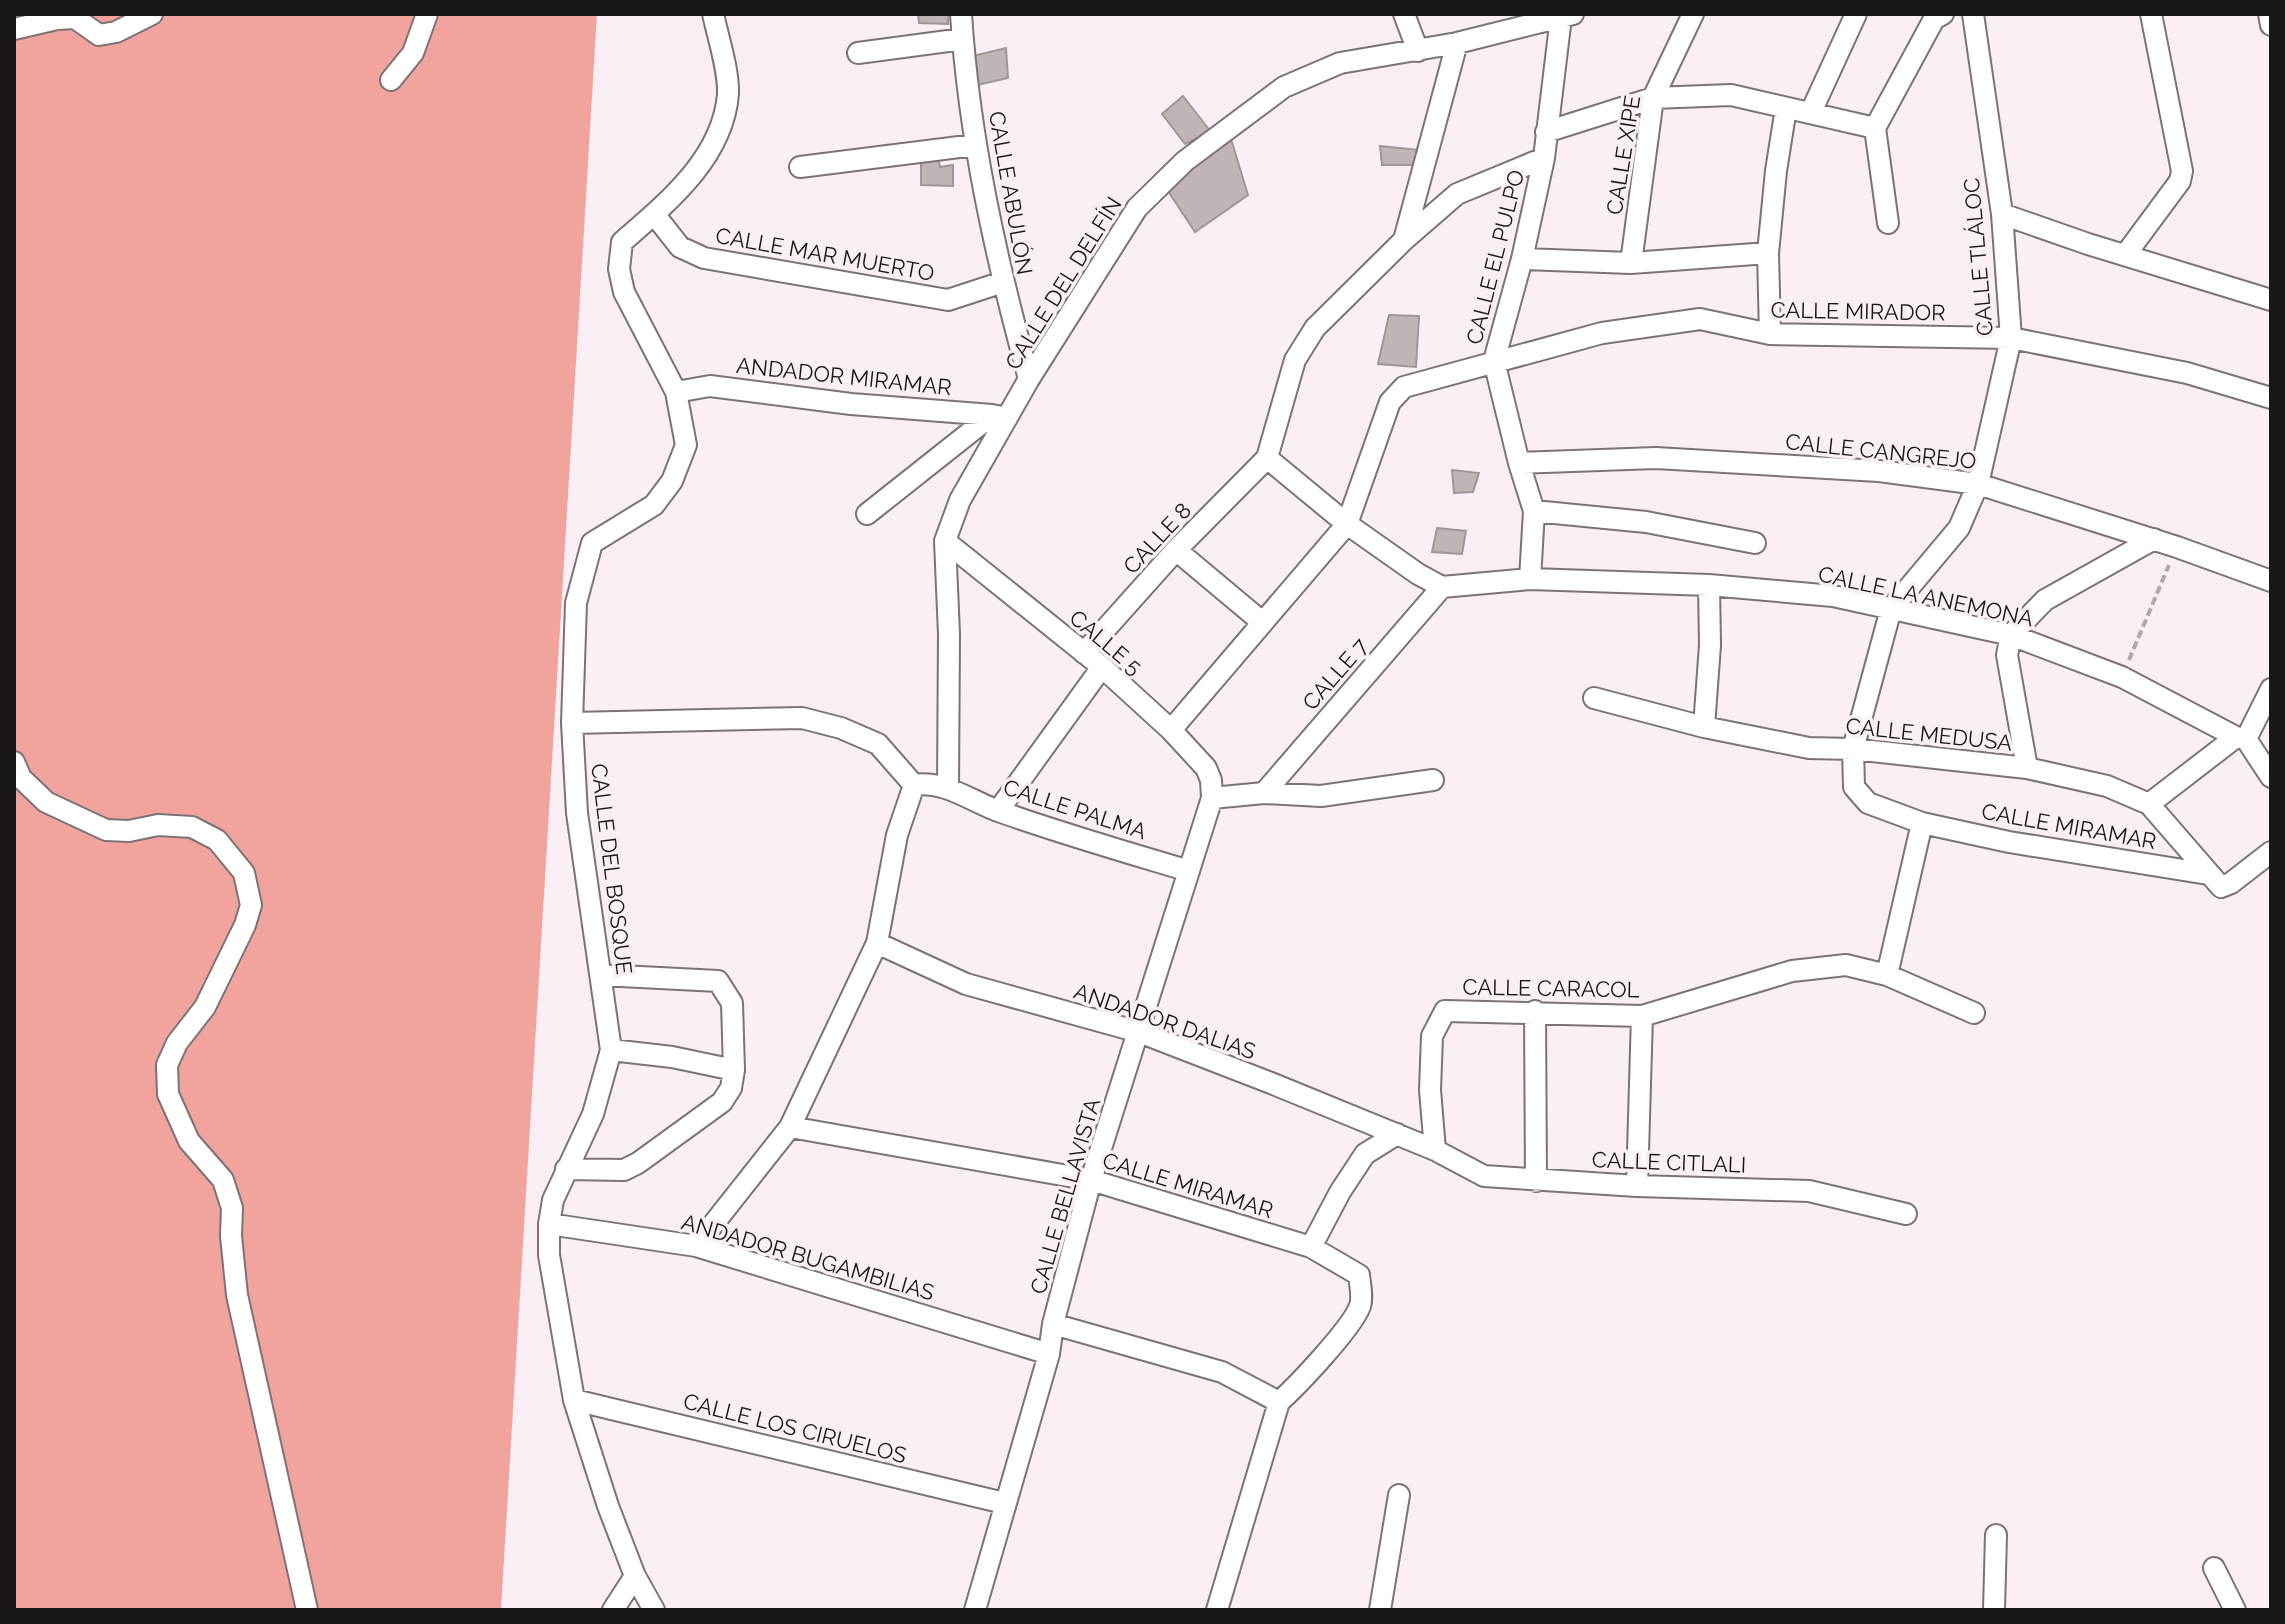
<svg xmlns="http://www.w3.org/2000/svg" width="2285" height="1624" font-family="Raleway,sans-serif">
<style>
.forest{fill:#f1a49e}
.building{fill:#c0b4b6;stroke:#a09597;stroke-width:2}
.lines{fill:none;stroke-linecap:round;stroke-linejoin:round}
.minor-casing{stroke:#7c7277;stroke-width:24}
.path{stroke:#b0a8ac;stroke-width:4;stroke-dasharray:8 4;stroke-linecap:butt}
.minor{stroke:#fff;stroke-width:20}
.labels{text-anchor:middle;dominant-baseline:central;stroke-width:7;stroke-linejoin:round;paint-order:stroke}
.street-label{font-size:22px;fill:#1b1719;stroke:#faeff4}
</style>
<rect width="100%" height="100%" fill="#faeff4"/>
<path class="forest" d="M14,14h583l-96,1596h-487z"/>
<path class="building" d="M918,14h30v10l-29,-1z
M1006,48l2,30 -31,7 -4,-29z
M1183,96l28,36 -26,12 -23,-30z
M1231,139l17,56 -53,37 -29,-44z
M1380,146l40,4 -7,15h-31z
M938,157l2,10 13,-2v21l-32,-1v-27z
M1389,315l30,1 -3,51 -38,-3z
M1452,470l27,3 -6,19 -19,1z
M1437,528l29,3 -4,23 -30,-2z"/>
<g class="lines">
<defs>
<path id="minor" d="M961,14c8,124 35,245 68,365
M1404,14l14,37
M1973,14l29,200 9,124 -33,146 -19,44 -68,81 -38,140 1,38 14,16 54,20 87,19 199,32
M2269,14l2,11
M14,29l43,-10 18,-1 24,17 17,-3 36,-18
M858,53l105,-14
M391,80l22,-27 14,-39
M1811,112l45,-98
M1875,128l59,-109 9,-5
M1875,128l13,95
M1546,132l107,-34 78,-3 144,33
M800,167l175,-22
M654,214l26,33 24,11 244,42 55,-18
M2002,214l86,30 183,56
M1404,240l53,-197
M2126,254l54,-73 2,-10 -31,-157
M1522,259l109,4 137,-10
M1631,263l22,-165 40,-84
M1770,334l-2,-81 8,-82 10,-63
M676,392l34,-6 141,18 141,11 15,3
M1267,458l80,66 71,50 24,13 88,-8 179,6 124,11 178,39 111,42 114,60 10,2 25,38
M1519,463l137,-5 223,13 99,13 199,63 94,34
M1534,511l112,11 109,21
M867,514l125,-99
M945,541l157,126 69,63 35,38 5,12 1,18 -121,382 -38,144 -4,30 -74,256
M1176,550l86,72
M1530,579l4,-68 -15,-48 -25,-102 28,-102 22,-101 17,-141
M1084,653l92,-103 91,-92 28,-98 20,-32 89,-88 53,-46 87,-36
M1594,698l110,29 105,21 44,1 174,19 80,18 42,18 72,83 10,-4 40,-31
M572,723l230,-5 39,10 37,16 36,41
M1704,727l6,-82 -1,-60
M1171,730l176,-206 43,-122 14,-15 198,-54 98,-14 70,15 241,4 176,35 84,25
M2246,739l25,-50
M14,762l7,16 25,24 60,28 23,1 29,-6 34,2 25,13 27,33 7,32 -6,20 -40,82 -28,36 -10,22 1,29 21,47 34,39 9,28 -1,28 6,59 70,315
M2027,768l-20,-113 4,-20 34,-35 109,-61
M948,788l1,-154 -4,-93 15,-41 69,-121 108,-171 48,-47 99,-74 56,-24 117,-20 116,-29
M1264,793l178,-206
M1212,798l52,-5 57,3 112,-16
M2149,804l87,-67
M998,811l104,-144
M877,943l89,41 173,48 132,51 164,67 49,26 153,10 172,5 97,23
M1887,975l35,-152
M1535,1011l1,170
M611,1050l61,7 62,13
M790,1127l301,53 220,67 48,28c1,10 4,22 1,31 -8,22 -63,80 -81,96l-62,208
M1435,1150l-5,-60 2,-54 13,-25 197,5 150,-45 54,-6 41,10 87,38
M566,1169l58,1 14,-7 84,-61 9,-14 3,-18 -2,-67 -14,-22 -117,-6
M1637,1186l5,-170
M549,1224l147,22 353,108
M696,1246l94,-119 87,-184 20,-108 17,-50c31,-5 58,17 87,27 62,22 125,40 188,59
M1311,1247l29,-55 25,-38 32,-20
M1053,1324l169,48 57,30
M574,1400l430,103
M2214,1568l21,42
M613,1610l22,-34
M654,1610l-19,-34 -27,-70 -34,-106 -25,-145v-31l4,-24 40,-86 18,-64 -34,-237 -5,-90 4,-120 16,-60 62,-38 18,-24 14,-36 -10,-53 -52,-100 -5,-23 3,-27c45,-39 101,-84 106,-148 1,-23 -10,-57 -15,-80
M1380,1610l19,-115
M1994,1610l2,-75"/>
</defs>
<use href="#minor" class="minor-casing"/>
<path class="path" d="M2129,660l40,-95"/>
<use href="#minor" class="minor"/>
</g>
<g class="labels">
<g class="street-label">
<text transform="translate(1623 155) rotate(-81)">CALLE XIPE</text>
<text transform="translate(1011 193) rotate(80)">CALLE ABULÓN</text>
<text transform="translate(825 254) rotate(10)">CALLE MAR MUERTO</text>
<text transform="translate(1495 257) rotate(-76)">CALLE EL PULPO</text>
<text transform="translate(1978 257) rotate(-95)">CALLE TLÁLOC</text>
<text transform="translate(1063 283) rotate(-58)">CALLE DEL DELFÍN</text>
<text transform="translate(1858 311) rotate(1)">CALLE MIRADOR</text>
<text transform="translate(844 376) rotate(6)">ANDADOR MIRAMAR</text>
<text transform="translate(1881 451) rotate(6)">CALLE CANGREJO</text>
<text transform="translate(1157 538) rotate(-47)">CALLE 8</text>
<text transform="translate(1926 596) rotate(12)">CALLE LA ANEMONA</text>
<text transform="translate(1106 642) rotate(40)">CALLE 5</text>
<text transform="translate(1335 674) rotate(-49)">CALLE 7</text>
<text transform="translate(1929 734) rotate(6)">CALLE MEDUSA</text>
<text transform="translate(1075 809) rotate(18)">CALLE PALMA</text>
<text transform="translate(2069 826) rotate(10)">CALLE MIRAMAR</text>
<text transform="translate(612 869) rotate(83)">CALLE DEL BOSQUE</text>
<text transform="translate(1551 988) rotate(1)">CALLE CARACOL</text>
<text transform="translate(1165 1021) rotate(19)">ANDADOR DALIAS</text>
<text transform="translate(1669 1162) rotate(2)">CALLE CITLALI</text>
<text transform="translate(1188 1185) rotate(17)">CALLE MIRAMAR</text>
<text transform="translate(1065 1196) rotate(-74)">CALLE BELLAVISTA</text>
<text transform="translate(808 1257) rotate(16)">ANDADOR BUGAMBILIAS</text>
<text transform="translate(795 1428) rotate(14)">CALLE LOS CIRUELOS</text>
</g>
</g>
<rect width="2285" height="1624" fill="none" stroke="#1b1719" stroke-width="32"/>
</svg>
